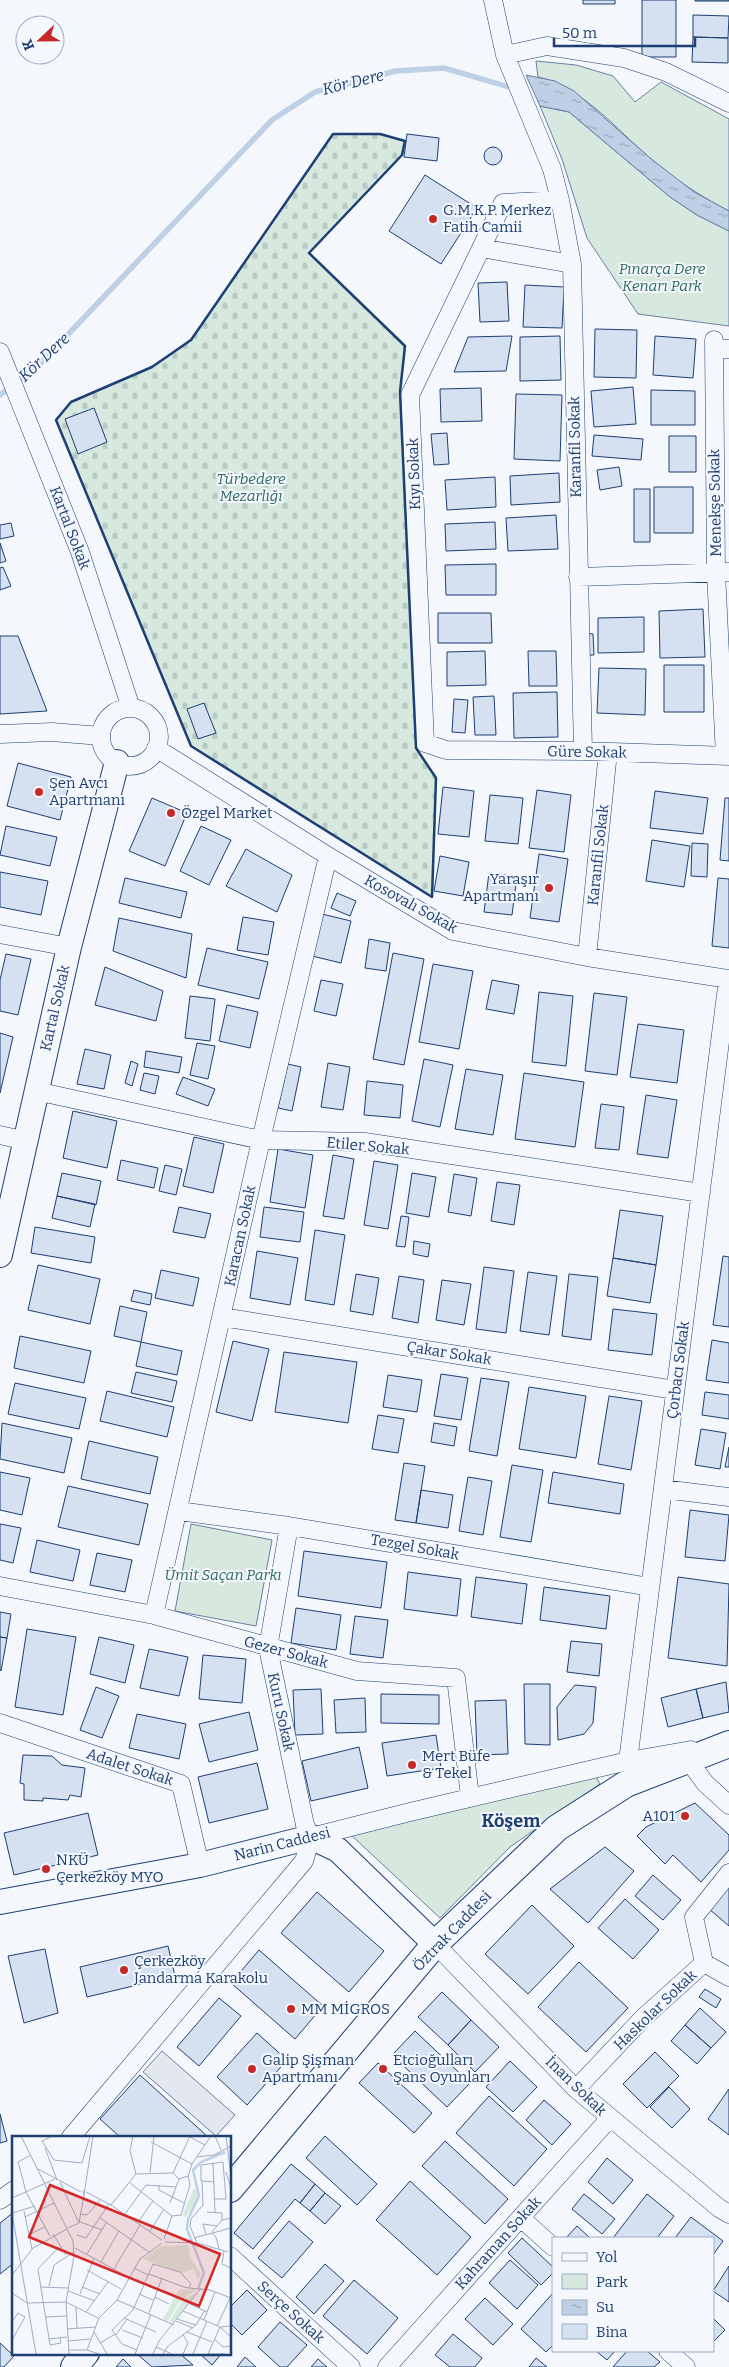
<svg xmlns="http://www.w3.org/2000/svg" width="729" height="2367" font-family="Bitter,serif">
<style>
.green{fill:#d7e8df;stroke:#687fa3}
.cemetery{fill:url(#cemetery-stones);stroke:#687fa3}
.parking{fill:#e3e8f0;stroke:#687fa3}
.water{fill:url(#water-ripples);stroke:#687fa3}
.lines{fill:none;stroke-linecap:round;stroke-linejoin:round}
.stream{stroke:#bed0e5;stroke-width:5.5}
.building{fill:#d5e0f0;stroke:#1d3f73}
.street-casing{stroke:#1d3f73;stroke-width:19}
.secondary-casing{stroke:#1d3f73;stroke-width:26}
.primary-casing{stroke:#1d3f73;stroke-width:28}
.street{stroke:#f4f7fb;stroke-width:18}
.secondary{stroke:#f4f7fb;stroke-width:24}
.primary{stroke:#f4f7fb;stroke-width:26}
.wall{stroke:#1d3f73;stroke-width:2.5}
.poi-dot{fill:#c62828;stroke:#f4f7fb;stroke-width:2}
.labels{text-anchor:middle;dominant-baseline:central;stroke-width:4;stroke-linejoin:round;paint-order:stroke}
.poi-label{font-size:15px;fill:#1d3f73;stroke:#f4f7fb;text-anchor:start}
.park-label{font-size:15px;font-style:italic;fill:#2c6c60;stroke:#f4f7fb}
.street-label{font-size:15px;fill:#1d3f73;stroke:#f4f7fb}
.water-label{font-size:16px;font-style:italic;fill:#1d3f73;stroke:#f4f7fb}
.quarter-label{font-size:18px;font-weight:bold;fill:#1d3f73;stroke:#f4f7fb}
.inset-river{fill:none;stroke:#bed0e5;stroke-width:2.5}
.inset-road{fill:none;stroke:#9eadc5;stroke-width:1}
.view{fill:#d62828;fill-opacity:0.15;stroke:#d62828;stroke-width:2.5}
.inset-edge{fill:none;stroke:#1d3f73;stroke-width:2.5}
</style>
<defs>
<pattern id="cemetery-stones" width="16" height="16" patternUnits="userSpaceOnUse" patternTransform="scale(1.25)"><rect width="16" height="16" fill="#d7e8df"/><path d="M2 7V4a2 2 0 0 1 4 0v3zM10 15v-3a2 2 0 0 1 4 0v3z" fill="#b8c8c3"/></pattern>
<pattern id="water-ripples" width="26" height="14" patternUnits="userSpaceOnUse" patternTransform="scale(1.25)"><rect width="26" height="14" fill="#bed0e5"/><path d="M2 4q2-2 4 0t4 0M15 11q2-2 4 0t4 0" fill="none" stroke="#9aaabe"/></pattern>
</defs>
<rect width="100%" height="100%" fill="#f4f7fb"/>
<path class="green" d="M536,61l40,4 37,11 22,26 26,-20 68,37v92c-29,-15 -55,-32 -80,-54 -32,-27 -68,-71 -111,-80z
M540,106l29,6 101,85 27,18 32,16v95l-91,-12 -51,-76 -25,-79z
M191,1524l81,16 -16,86 -81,-15z
M595,1775l5,9 -90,63 -70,71 -90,-84z"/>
<path class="cemetery" d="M333,134h47l25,7 -3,14 -93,98 96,93 -5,46 16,356 20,30 -4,119 -241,-151 -135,-326 15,-18 81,-35 39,-27z"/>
<path class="parking" d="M162,2051l73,64 -19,21 -73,-64z"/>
<path class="water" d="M526,75l29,6 19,10 76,67 44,34 35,19v20l-32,-16 -27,-18 -101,-85 -29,-6z"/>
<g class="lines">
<path class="stream" d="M0,395l37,-28 235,-247 43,-28 81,-21 48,-3 72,21"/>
</g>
<path class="building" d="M583,0h32v4h-32z
M642,0h34v57h-34z
M695,0h34v1h-34z
M693,15l36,1 -1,22 -35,-1z
M693,37l35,1v25l-36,-1z
M407,134l32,4 -2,23 -33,-4z
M484 156a9 9 0 1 1 18 0a9 9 0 1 1-18 0Z
M425,175l52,33 -36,56 -52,-33z
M507,282l2,39 -29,1 -2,-39z
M525,285l39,2 -2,41 -39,-1z
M595,329l42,1 -1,48 -42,-1z
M512,336l-6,35 -52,1 14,-35z
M560,336l1,44 -41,1v-44z
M655,336l41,3 -3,39 -40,-3z
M633,387l3,37 -42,3 -3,-36z
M481,388l1,33 -41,1 -1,-33z
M651,390l44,1v34h-44z
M516,394l46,1 -2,66 -46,-2z
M94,408l13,34 -29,12 -13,-35z
M447,433l2,31 -15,1 -3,-31z
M594,435l49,4 -2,21 -49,-4z
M669,436h27v36h-27z
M619,467l3,19 -22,4 -3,-20z
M559,473l1,29 -49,3 -1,-29z
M495,477l1,30 -49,3 -2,-30z
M654,487h39v46h-39z
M634,489h16v53h-16z
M556,515l2,34 -50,2 -2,-33z
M495,522l1,27 -50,2 -1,-27z
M11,523l3,13 -14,3v-14z
M0,543l6,18 -6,2z
M496,564v31h-50l-1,-30z
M3,567l8,19 -11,4v-22z
M703,609l2,48 -45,1 -1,-47z
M438,613h53l1,30h-54z
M644,617v35l-46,1v-35z
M585,633l8,1 1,21h-8z
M0,636h18l29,75 -47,3z
M485,651l1,34 -39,1v-34z
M528,651h28l1,35h-28z
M664,665h40v47h-40z
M599,668l47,1 -1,46 -48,-2z
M557,692l1,45 -44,1 -1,-45z
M494,696l2,39h-21l-2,-38z
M454,699l14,1 -3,33 -13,-1z
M204,703l12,30 -18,6 -11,-30z
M18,763l53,14 -11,43 -53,-14z
M443,787l31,4 -5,46 -31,-3z
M537,790l34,5 -7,57 -35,-4z
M655,791l53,7 -5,36 -53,-6z
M490,795l33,3 -5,46 -33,-3z
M152,798l35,15 -22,53 -36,-15z
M725,798h4v63l-9,-1z
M6,826l51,11 -7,29 -50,-11z
M201,826l30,14 -22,45 -29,-14z
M652,840l38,6 -6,41 -38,-6z
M692,843l16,1 -1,33 -16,-1z
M246,849l46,26 -15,37 -51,-26z
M539,854l29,5 -9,63 -29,-4z
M440,856l29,6 -6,34 -29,-5z
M0,872l48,9 -7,34 -41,-8z
M489,873l28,3 -5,39 -28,-3z
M125,878l62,14 -6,26 -62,-15z
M718,878l11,1v69l-17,-2z
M337,893l19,8 -6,15 -19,-8z
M322,914l29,7 -10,42 -29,-7z
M243,917l31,5 -6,33 -31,-5z
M119,918l73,16 -6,44 -73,-27z
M369,939l21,4 -4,28 -21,-3z
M207,948l61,14 -9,37 -61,-14z
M393,953l31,6 -20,106 -31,-6z
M6,954l25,5 -13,56 -18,-4v-31z
M433,964l40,7 -14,78 -40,-7z
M105,967l58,24 -7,30 -61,-16z
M321,980l22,4 -7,32 -22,-5z
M492,980l27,5 -5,29 -28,-5z
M539,992l34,4 -7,70 -34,-4z
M594,993l33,4 -10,78 -32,-4z
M190,996l25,3 -5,42 -25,-3z
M227,1005l31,7 -8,36 -31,-7z
M638,1024l46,6 -7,53 -47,-6z
M0,1033l13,4 -13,56z
M197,1043l18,3 -7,33 -18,-4z
M85,1049l26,6 -7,34 -27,-5z
M146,1051l36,6 -3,16 -35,-6z
M424,1059l29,6 -13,62 -28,-6z
M131,1061l7,3 -6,22 -7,-3z
M328,1063l22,4 -7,43 -22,-3z
M288,1064l13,3 -9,44 -14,-3z
M466,1069l37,6 -10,60 -38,-6z
M144,1073l15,3 -4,18 -15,-4z
M524,1073l60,9 -9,65 -60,-8z
M183,1077l32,12 -7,17 -32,-12z
M367,1081l36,4 -3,33 -36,-3z
M646,1095l31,5 -9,58 -31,-4z
M601,1104l23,3 -5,43 -24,-2z
M73,1111l44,10 -10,47 -44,-10z
M194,1137l30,7 -11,49 -30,-7z
M278,1149l35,6 -8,53 -35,-6z
M333,1155l21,4 -10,60 -21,-3z
M121,1160l37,8 -4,20 -37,-8z
M374,1161l24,4 -10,64 -24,-4z
M165,1165l17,4 -6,26 -17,-4z
M62,1173l39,8 -5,24 -39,-9z
M412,1173l24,4 -7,40 -23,-4z
M454,1174l23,4 -6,38 -23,-4z
M497,1182l23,3 -6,40 -23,-4z
M57,1196l38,8 -5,23 -38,-9z
M179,1207l32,7 -6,24 -32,-6z
M264,1207l40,5 -4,30 -40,-5z
M620,1210l43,6 -7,49 -43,-7z
M401,1216l8,1 -4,30 -9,-1z
M35,1227l60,10 -4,26 -60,-10z
M315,1230l30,5 -11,70 -29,-5z
M414,1241l16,3 -2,13 -15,-3z
M257,1251l41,7 -8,47 -40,-7z
M723,1256l6,1v70l-16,-2z
M613,1258l43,7 -6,38 -43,-7z
M38,1265l62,14 -10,45 -62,-14z
M484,1267l30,4 -8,62 -30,-4z
M161,1270l38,8 -6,28 -38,-8z
M528,1272l29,4 -8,59 -29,-4z
M356,1274l23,4 -6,37 -23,-4z
M569,1274l29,3 -7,63 -29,-4z
M399,1276l25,4 -6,43 -26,-5z
M442,1280l29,4 -7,41 -28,-5z
M134,1290l18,4 -2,11 -19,-4z
M120,1306l27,6 -6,30 -27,-6z
M613,1309l44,5 -5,41 -44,-5z
M20,1336l71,15 -7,32 -70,-15z
M712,1340l17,3v40l-23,-3z
M233,1341l36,8 -17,72 -36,-9z
M141,1342l41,9 -5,24 -41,-9z
M284,1352l73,10 -9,61 -73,-11z
M136,1372l41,9 -5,21 -41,-9z
M441,1374l27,4 -7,42 -27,-4z
M388,1375l34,5 -5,32 -34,-5z
M481,1378l28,4 -12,74 -28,-5z
M15,1383l71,15 -7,31 -71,-15z
M529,1387l57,9 -10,62 -57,-9z
M107,1391l67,16 -7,30 -67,-16z
M705,1392l24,3v24l-27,-4z
M609,1396l33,5 -11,69 -33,-6z
M378,1415l26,4 -6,34 -26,-4z
M2,1423l70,15 -8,35 -64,-14z
M434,1423l23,4 -3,19 -23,-4z
M701,1429l25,4 -6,36 -25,-4z
M89,1441l69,16 -8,37 -69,-15z
M729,1447v20h-4z
M404,1463l21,3 -9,57 -21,-3z
M512,1465l31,5 -12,72 -31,-5z
M0,1472l30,6 -8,37 -22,-5z
M553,1472l71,12 -4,30 -72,-11z
M468,1477l24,4 -9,54 -24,-4z
M68,1486l80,18 -9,41 -81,-18z
M421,1490l32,5 -5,33 -32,-5z
M690,1510l39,5 -4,46 -40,-4z
M0,1524l21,4 -8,35 -13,-3z
M37,1540l43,10 -7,31 -43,-9z
M304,1551l83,11 -6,46 -83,-12z
M97,1553l35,7 -7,32 -35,-7z
M408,1572l53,7 -4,37 -53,-7z
M476,1577l51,7 -5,40 -51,-7z
M678,1577l51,7 -2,82 -59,-8z
M544,1587l66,9 -4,33 -66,-9z
M296,1608l45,7 -5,35 -45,-7z
M0,1612l11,2 -4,24 -7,-1z
M355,1616l33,4 -5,38 -33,-4z
M27,1629l49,8 -13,78 -48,-8z
M0,1637l7,1 -6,33 -1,-1z
M99,1637l35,8 -9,38 -35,-9z
M571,1641l31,3 -3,32 -32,-4z
M149,1649l39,8 -9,39 -39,-8z
M203,1655l43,4 -4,44 -43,-4z
M726,1682l3,30 -26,6 -7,-29z
M524,1684h26v61l-25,-1z
M575,1685l21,2 -3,36 -9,11 -26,6 -1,-33z
M96,1687l23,9 -17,42 -22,-8z
M321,1689l2,45 -28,1 -2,-45z
M696,1689l7,29 -35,9 -7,-29z
M381,1694l58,1v29l-58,-1z
M365,1698l1,34 -30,1 -2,-33z
M506,1700l2,54 -31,1 -2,-54z
M249,1712l9,38 -49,12 -10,-38z
M137,1714l49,10 -7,35 -50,-11z
M436,1735l5,33 -54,8 -5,-33z
M359,1747l9,41 -57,13 -9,-40z
M23,1755l29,1 10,9 23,3 -4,29 -11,-2 -2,5 -25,-2v3l-19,-1v-16l-4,-1z
M257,1763l11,46 -59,14 -11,-46z
M695,1803l34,32v15l-28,32 -28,-27 -8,9 -28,-28 9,-9z
M88,1813l10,42 -84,20 -10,-42z
M605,1847l29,24 -46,52 -38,-34z
M653,1875l28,25 -18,20 -28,-24z
M729,1883v43l-21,-18z
M317,1892l67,59 -35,41 -68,-59z
M625,1899l34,31 -26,29 -35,-31z
M532,1905l42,41 -46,48 -43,-40z
M168,1946l7,30 -88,21 -7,-30z
M45,1949l13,64 -34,10 -16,-67z
M259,1950l64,56 -28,33 -64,-56z
M579,1962l49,46 -42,44 -48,-45z
M705,1989l16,10 -5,9 -17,-11z
M442,1992l29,28 -23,25 -30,-28z
M219,1998l22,18 -42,50 -22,-19z
M700,2008l26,24 -15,16 -26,-23z
M471,2020l28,27 -24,25 -27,-27z
M685,2025l26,23 -14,16 -26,-23z
M415,2031l55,52 -23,24 -55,-52z
M257,2033l30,27 -40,45 -30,-28z
M655,2052l24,24 -32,32 -24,-24z
M510,2061l27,26 -24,25 -27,-25z
M378,2063l54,50 -18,20 -55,-50z
M140,2075l68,62h-88l-20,-18z
M669,2087l21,22 -18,19 -22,-21z
M729,2089v46l-21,-16z
M489,2096l58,53 -33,37 -58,-53z
M544,2100l27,24 -19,21 -26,-25z
M0,2114l7,27 -7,2z
M325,2136l52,48 -20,21 -51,-47z
M445,2141l63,58 -23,25 -63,-58z
M607,2158l26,22 -20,24 -25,-22z
M291,2164l24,20 -15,19 -5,-4 -42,50 -19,-16z
M410,2181l61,56 -34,38 -61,-55z
M315,2184l10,9 -15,18 -10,-8z
M325,2193l16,13 -16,18 -15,-13z
M584,2194l31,25 -13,15 -30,-25z
M647,2194l27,22 -17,22h-44z
M14,2212v51l-14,11v-51z
M691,2217l32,24 -10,14v-17h-38z
M289,2221l24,21 -31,36 -24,-20z
M577,2226l13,12h-24z
M522,2238l31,29v6l-12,12 -33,-32z
M510,2260l28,25 -21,24 -28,-26z
M325,2264l19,17 -30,33 -18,-17z
M729,2266v36l-16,-11z
M354,2280l44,38 -31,36 -44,-38z
M247,2290l20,20 -25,25 -12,-12v-16z
M553,2293v52l-7,7 -25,-23z
M485,2298l28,26 -20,21 -28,-26z
M713,2318l12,12 -12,12z
M280,2322l27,23 -20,22h-7l-22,-20z
M453,2334l29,24 -7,9h-25l-15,-12z
M0,2343l14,13 -10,11h-4z
M596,2351h19l-8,9z
M627,2351h20l13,11 -6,5h-41z
M136,2353h43l14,12 -41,2z
M199,2353h23l-10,12z
M245,2357l11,10h-19z
M536,2358l11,9h-18z
M123,2359l8,8h-15z
M318,2359l9,8h-16z"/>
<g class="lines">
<defs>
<path id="street" d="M493,0l12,55 47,114 8,31
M505,55l42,-9 77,12 42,14 63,31
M481,248l91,16
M714,340l2,232 9,184
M714,349h15
M0,352l80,200 51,156
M578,577l151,-5
M101 737a29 29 0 1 1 58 0a29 29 0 1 1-58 0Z
M0,734l52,-2 49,4
M156,748l172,108 125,75 134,26 142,22
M583,751l-11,-487 -12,-64 -57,3 -93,192 15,348 21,7 137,1 146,5
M0,934l69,13
M587,957l21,-205
M36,1091l225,49 104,2 336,51
M0,1135l26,6
M222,1317l453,73
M663,1489l66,8
M179,1511l110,15 361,61
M289,1526l-21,122 37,177 6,12
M0,1586l154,29 203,56 99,7 14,119
M154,1615l107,-475 67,-284
M0,1723l181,61 19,81
M628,1761l100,-782
M689,1761l16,22 24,22
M311,1837l99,-25 218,-51 63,-11
M435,1944l141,145 143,119 10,6
M704,1963l25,14
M576,2089l67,-71 61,-55 -10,-46 35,-44
M71,2137l233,-276 7,-24
M0,2200l14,-10
M521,2218l32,29
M230,2256l121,111
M668,2351l18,16
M387,2367l222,-248"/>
<path id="secondary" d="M0,1255l69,-308 48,-185
M0,1902l200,-37 111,-28 27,13 97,94"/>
<path id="primary" d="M230,2189l205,-245 122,-116 69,-44 103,-40
M74,2367l12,-14"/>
</defs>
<use href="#street" class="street-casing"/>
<use href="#secondary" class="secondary-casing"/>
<use href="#primary" class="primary-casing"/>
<use href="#street" class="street"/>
<use href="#secondary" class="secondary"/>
<use href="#primary" class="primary"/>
<path class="wall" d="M333,134h47l25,7 -3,14 -93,98 96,93 -5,46 16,356 20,30 -4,119 -241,-151 -135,-326 15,-18 81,-35 39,-27z"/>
</g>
<g class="poi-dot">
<circle cx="433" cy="219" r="5"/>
<circle cx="39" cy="792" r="5"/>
<circle cx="171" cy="813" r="5"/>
<circle cx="549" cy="888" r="5"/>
<circle cx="412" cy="1765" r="5"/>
<circle cx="685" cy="1816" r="5"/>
<circle cx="46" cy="1869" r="5"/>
<circle cx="124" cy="1970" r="5"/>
<circle cx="291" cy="2009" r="5"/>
<circle cx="252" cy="2069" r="5"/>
<circle cx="383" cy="2069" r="5"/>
</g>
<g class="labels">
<g class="poi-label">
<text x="443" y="210">G.M.K.P. Merkez<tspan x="443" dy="17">Fatih Camii</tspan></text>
<text x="49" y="783">Şen Avcı<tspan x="49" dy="17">Apartmanı</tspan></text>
<text x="181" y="813">Özgel Market</text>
<text x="539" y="879" text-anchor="end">Yaraşır<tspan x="539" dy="17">Apartmanı</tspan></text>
<text x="422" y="1756">Mert Büfe<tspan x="422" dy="17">&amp; Tekel</tspan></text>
<text x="675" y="1816" text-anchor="end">A101</text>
<text x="56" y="1860">NKÜ<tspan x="56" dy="17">Çerkezköy MYO</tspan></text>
<text x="134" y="1961">Çerkezköy<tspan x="134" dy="17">Jandarma Karakolu</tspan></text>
<text x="301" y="2009">MM MİGROS</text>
<text x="262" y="2060">Galip Şişman<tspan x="262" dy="17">Apartmanı</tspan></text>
<text x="393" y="2060">Etcioğulları<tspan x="393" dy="17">Şans Oyunları</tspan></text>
</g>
<g class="park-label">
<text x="662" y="269">Pınarça Dere<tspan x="662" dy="17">Kenarı Park</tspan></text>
<text x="251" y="479">Türbedere<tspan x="251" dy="17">Mezarlığı</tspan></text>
<text x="223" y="1575">Ümit Saçan Parkı</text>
</g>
<g class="street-label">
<text transform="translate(575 447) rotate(-91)">Karanfil Sokak</text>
<text transform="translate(414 474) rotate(-92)">Kıyı Sokak</text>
<text transform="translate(715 503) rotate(-91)">Menekşe Sokak</text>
<text transform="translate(70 528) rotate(69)">Kartal Sokak</text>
<text transform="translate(587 752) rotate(1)">Güre Sokak</text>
<text transform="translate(598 855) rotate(-84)">Karanfil Sokak</text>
<text transform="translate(411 904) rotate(29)">Kosovalı Sokak</text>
<text transform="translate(55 1008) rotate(-77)">Kartal Sokak</text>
<text transform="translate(368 1146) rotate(5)">Etiler Sokak</text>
<text transform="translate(240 1236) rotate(-78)">Karacan Sokak</text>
<text transform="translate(449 1353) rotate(9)">Çakar Sokak</text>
<text transform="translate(678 1370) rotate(-83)">Çorbacı Sokak</text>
<text transform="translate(415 1547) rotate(10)">Tezgel Sokak</text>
<text transform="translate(286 1652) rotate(15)">Gezer Sokak</text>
<text transform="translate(281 1712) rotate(78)">Kuru Sokak</text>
<text transform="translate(130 1767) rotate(18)">Adalet Sokak</text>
<text transform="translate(282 1844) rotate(-14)">Narin Caddesi</text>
<text transform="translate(452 1931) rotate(-46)">Öztrak Caddesi</text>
<text transform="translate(655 2010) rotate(-44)">Haskolar Sokak</text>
<text transform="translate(576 2086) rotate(44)">İnan Sokak</text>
<text transform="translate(498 2243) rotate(-48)">Kahraman Sokak</text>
<text transform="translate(291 2312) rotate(42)">Serçe Sokak</text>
</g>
<g class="water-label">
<text transform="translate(353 82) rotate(-14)">Kör Dere</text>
<text transform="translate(44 357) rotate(-43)">Kör Dere</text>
</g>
<g class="quarter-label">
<text x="511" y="1821">Köşem</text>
</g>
</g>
<g transform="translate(12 2136)">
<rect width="219" height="219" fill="#f4f7fb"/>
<path d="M182,52l4,5 -2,9 -11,16 -2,-4zM185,153l-18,13 -11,19 -5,-2 16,-29zM185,156l-23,30h-5l13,-21z" fill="#d7e8df"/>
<path d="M176,109l2,12 11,17 -3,5 -5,-10 -10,4 -40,-14 18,-13z" fill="#d7e8df"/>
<path class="inset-river" d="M186,153l6,-16 -17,-44 1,-10 11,-23 -6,-26 8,-8 24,-10"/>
<path class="inset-road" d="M9,0l52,105 1,15 -8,46 3,52M41,0l-11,5 12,19 28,3 8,-27M203,0l6,14M214,0l5,41M178,1l15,8M139,6l41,22M33,12l12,32M19,19l-13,7 2,7 6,23 24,44M185,21l17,-2 17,-9M201,27l2,49M26,33l43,23M214,36l5,16M138,37l4,-37M161,37l17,-37M124,38l37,-1 6,6M167,43l9,-3 4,-12 19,-28M48,46l18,39 24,9M202,46l-13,-1v-16l22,-3 3,37h-11M118,47l42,33M147,49v5l25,13M71,54l1,5 9,-59M74,56l25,13 51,35M0,62l43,-19M158,67l9,-24M99,69l25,-31 -6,-23 3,-15M12,75l8,38M195,76l15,1v7M0,77l23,-7M0,77l24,141M69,78l6,1 13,-15M113,78l21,-29 30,2M160,80l9,-1 9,-30 -2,-9M13,81l29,-14M88,82l49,34M126,86l15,-21M56,92l11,-5 5,-28M138,95l14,-22M200,96l10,-12 9,-2M200,97l4,4 3,12M41,98l13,21M194,98l-3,-10 14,2M16,99l17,-8M65,99l9,3 23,-34M182,102l37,-10M152,103l8,-23M153,106l32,1 31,9M185,107l-7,-17 1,-7 12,-14 -1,-23M47,111l-21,22 12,76 11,-2 -1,-5M63,112l53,29M212,115l-2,13 9,4M75,118l19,-31M89,126l18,-31M122,132l14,7M102,133l26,-44M75,134l34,19M0,139l21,-27 34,-19M133,148l30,11M37,150l5,-21 20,-13M28,151l28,1M70,151l18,7M177,152l21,2 21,8M56,155l27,10M0,157l15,10 39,-1 32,16M68,158l14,-36M127,158l14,6M143,161l14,7M105,164l57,25M178,168l17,8 -3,8M64,171l1,21M171,175l37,16 11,10M74,176l22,-30M195,176l8,-20M137,177l13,-35M34,181l20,-1M112,182l32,14M165,183l19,6M164,185l17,7M0,186l6,-9 7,4 -13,23M205,190l14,-30M55,193l28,-2M110,194l21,8M82,196l13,22M175,196l25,10M104,199l11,-16M171,199l5,8 -5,11M37,203l18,-2M202,203l9,8 8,-1M56,205l22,-2M88,207l15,-9M144,211l16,7M57,214h18l12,4M75,214l12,-32 18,-18 23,-41 22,-16M125,214l-15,-6 -10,-14 21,-20 20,-46 27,8 11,12 -2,4 -5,-1 -35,-13M123,218l16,-40M141,218l6,-13 42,-53M151,218l4,-7 29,-22 9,-15M181,218l14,-33M196,218l12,-27 11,-1M196,218h17"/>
<path class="view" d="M38,49l170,69 -21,52 -170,-69z"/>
<rect width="219" height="219" class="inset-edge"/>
</g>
<rect x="552" y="2237" width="162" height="115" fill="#f4f7fb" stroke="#9eadc5"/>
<rect x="562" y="2253" width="25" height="8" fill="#f4f7fb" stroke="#9eadc5"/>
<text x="596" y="2262" font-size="15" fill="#1d3f73">Yol</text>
<rect x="562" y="2274" width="25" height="15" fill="#d7e8df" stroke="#9eadc5"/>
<text x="596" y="2287" font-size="15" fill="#1d3f73">Park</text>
<rect x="562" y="2300" width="25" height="15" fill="url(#water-ripples)" stroke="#9eadc5"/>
<text x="596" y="2312" font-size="15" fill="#1d3f73">Su</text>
<rect x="562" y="2324" width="25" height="15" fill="#d5e0f0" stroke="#9eadc5"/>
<text x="596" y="2337" font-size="15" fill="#1d3f73">Bina</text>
<g transform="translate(40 40) rotate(248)"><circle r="24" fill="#f4f7fb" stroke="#9eadc5"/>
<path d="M0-4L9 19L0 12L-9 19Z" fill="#c62828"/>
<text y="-8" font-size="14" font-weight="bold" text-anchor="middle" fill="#1d3f73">K</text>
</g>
<path d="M554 38v8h141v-8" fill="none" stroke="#1d3f73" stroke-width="2.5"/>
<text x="562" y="38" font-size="15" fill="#1d3f73" stroke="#f4f7fb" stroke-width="4" paint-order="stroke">50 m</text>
</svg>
